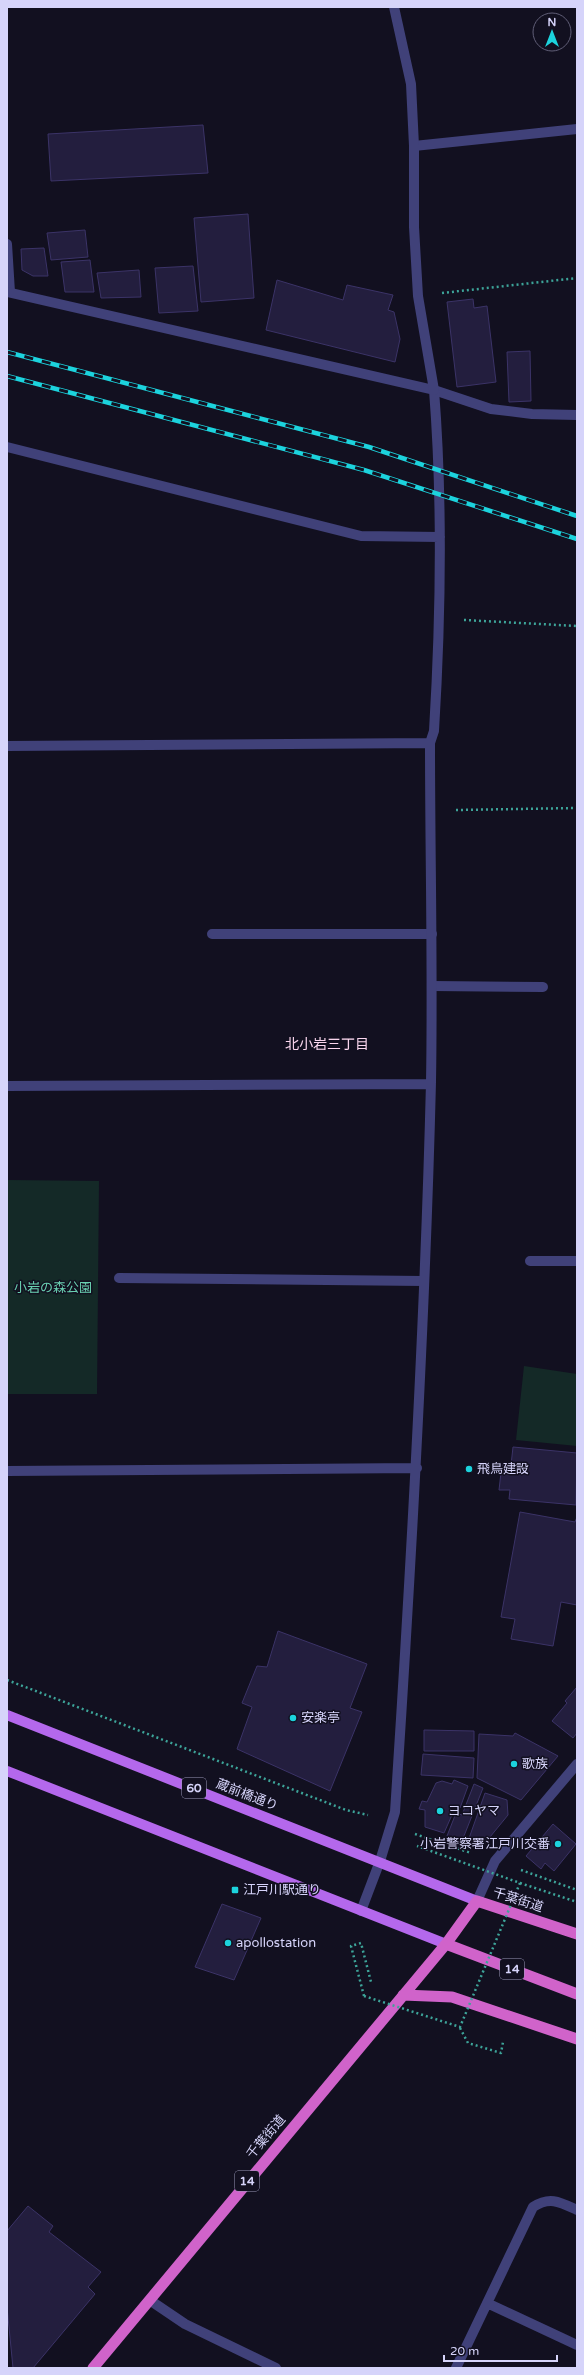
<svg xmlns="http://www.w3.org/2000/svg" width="584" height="2375" font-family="'Varela Round','Noto Sans JP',sans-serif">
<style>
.green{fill:#142927}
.building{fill:#231e3e;stroke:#3b3367}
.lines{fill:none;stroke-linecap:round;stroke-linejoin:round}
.path{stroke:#3da499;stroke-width:2.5;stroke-dasharray:2 3;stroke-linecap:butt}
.service{stroke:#404179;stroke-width:10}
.minor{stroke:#404179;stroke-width:10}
.tertiary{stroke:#404179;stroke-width:10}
.primary{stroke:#b468ec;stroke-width:10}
.trunk{stroke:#d063ca;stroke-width:11}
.rail-casing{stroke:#1cd3dd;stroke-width:4.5}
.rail{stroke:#121020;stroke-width:3;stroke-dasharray:9;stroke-linecap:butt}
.path-bridge{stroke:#3da499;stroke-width:2.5;stroke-dasharray:2 3;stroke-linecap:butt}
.poi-dot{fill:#1cd3dd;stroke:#121020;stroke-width:1.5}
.labels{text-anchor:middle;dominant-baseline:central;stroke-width:3;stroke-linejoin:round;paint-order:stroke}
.shield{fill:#121020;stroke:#9b99b9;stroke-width:1}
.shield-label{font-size:12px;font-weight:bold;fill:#d6d4fa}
.park-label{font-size:13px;fill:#69d0b1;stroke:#121020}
.poi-label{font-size:13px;fill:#d6d4fa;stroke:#121020;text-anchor:start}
.street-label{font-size:13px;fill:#d6d4fa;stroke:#121020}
.neighbourhood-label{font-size:14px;fill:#fad6ee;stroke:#121020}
</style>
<rect width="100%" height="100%" fill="#121020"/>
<path class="green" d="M7,1180l92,1 -2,213h-90z
M524,1366l53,8v72l-61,-6z"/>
<path class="building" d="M203,125l5,48 -157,8 -3,-47z
M248,214l6,84 -53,4 -7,-84z
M85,230l3,27 -37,3 -4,-27z
M44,248l4,28h-15l-11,-6 -1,-21z
M90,260l4,32h-29l-4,-30z
M193,266l5,45 -39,2 -4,-45z
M139,270l2,27 -40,1 -4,-25z
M277,280l66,20 4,-15 46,10 -5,15 6,2 6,27 -5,23 -129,-32z
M473,299l1,9 13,-2 9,76 -39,5 -10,-85z
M530,351l1,50 -22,1 -2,-50z
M513,1447l64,6 -1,52 -67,-6 1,-9h-11l3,-26 9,1z
M520,1512l55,10 2,-5v88l-16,-3 -8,44 -42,-7 4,-20 -14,-2z
M278,1631l89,33 -17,44 12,4 -32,79 -93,-42 15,-42 -10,-4 15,-37 10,1z
M577,1687v46l-4,5 -21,-17 15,-18 -2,-2z
M424,1730l50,1v20h-50z
M515,1733l43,23 -37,44 -44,-22 2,-44 34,2z
M423,1754l51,4 -1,20 -52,-3z
M454,1780l14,6 -8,22h-5l-11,25 -19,-6v-17l-6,-1 3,-8 5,1 9,-19 6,-2 10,3z
M474,1784l9,4 -21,53 -15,-5 9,-23 6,2z
M485,1793l22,7 1,15 -27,33 -14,-4z
M553,1824l23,20 -22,27 -9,-8 -4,6 -15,-13z
M222,1904l39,14 -27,62 -39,-13z
M28,2206l25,20 -4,6 52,40 -13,15 7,7 -62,74h-20l-6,-61v-76z"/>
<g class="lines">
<path class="path" d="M442,293l135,-15
M464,620l113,6
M456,810l121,-2
M7,1680l339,130 22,5
M415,1834l56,19
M521,1870l56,20
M520,1883l57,19
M364,1996l-13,-50 10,-3 10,39
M460,2028l8,15 33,10 2,-11"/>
<path class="service" d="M7,244l3,48
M434,390l57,19 41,5 45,1
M212,934h220
M432,986l111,1
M530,1261h47
M119,1278l305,3"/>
<path class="minor" d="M414,146l163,-17
M7,292l427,98c9,115 7,226 0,341l-4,12c0,113 3,226 1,339 -6,244 -20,487 -36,730l-15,49 -19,50
M7,447l354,89 79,1
M7,746l423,-3
M7,1086l424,-2
M7,1471l410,-3
M477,1901l18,-40 82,-97
M151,2301l34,23 91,44
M487,2303l90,42
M456,2368l77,-161c17,-11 27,-5 44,3"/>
<path class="tertiary" d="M394,7l17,77 3,62v81l4,69 16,94"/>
<path class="primary" d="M7,1715l470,186
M7,1771l439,173"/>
<path class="trunk" d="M446,1944l131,50
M403,1995l49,2 125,42
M93,2368l353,-424 31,-43 100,33"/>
<defs>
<path id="rail" d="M7,352l362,95 208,69
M7,376l357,94 213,69"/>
</defs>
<use href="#rail" class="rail-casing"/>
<use href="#rail" class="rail"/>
<path class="path-bridge" d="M364,1996l96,31 60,-144 -103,-37"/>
</g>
<g class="poi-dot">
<circle cx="469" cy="1469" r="4"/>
<circle cx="293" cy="1718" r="4"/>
<circle cx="514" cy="1764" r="4"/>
<circle cx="440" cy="1811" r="4"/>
<circle cx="558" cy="1844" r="4"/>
<rect x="231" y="1886" width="8" height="8" rx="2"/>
<circle cx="228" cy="1943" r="4"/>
</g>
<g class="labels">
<g class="shield">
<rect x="182" y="1778" width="24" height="20" rx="3"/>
<rect x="500" y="1959" width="24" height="20" rx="3"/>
<rect x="235" y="2171" width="24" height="20" rx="3"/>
</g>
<g class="shield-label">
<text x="194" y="1788">60</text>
<text x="512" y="1969">14</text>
<text x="247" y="2181">14</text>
</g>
<g class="park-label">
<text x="53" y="1288">小岩の森公園</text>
</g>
<g class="poi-label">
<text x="477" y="1469">飛鳥建設</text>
<text x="301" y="1718">安楽亭</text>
<text x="522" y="1764">歌族</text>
<text x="448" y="1811">ヨコヤマ</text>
<text x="550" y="1844" text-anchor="end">小岩警察署江戸川交番</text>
<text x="243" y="1890">江戸川駅通り</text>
<text x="236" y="1943">apollostation</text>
</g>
<g class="street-label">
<text transform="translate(247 1795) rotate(21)">蔵前橋通り</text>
<text transform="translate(518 1900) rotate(18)">千葉街道</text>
<text transform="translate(266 2137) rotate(-50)">千葉街道</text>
</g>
<g class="neighbourhood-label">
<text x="327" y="1044">北小岩三丁目</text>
</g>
</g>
<rect width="584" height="2375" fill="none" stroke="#d6d4fa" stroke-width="16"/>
<g transform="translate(552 32)"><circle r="19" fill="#121020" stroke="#605e77"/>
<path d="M0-3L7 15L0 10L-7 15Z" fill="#1cd3dd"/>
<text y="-6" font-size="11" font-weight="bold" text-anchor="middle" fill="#d6d4fa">N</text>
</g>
<path d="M444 2355v6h113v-6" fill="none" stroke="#d6d4fa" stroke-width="2"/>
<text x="450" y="2355" font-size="12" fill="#d6d4fa" stroke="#121020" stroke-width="3" paint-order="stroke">20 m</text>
</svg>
